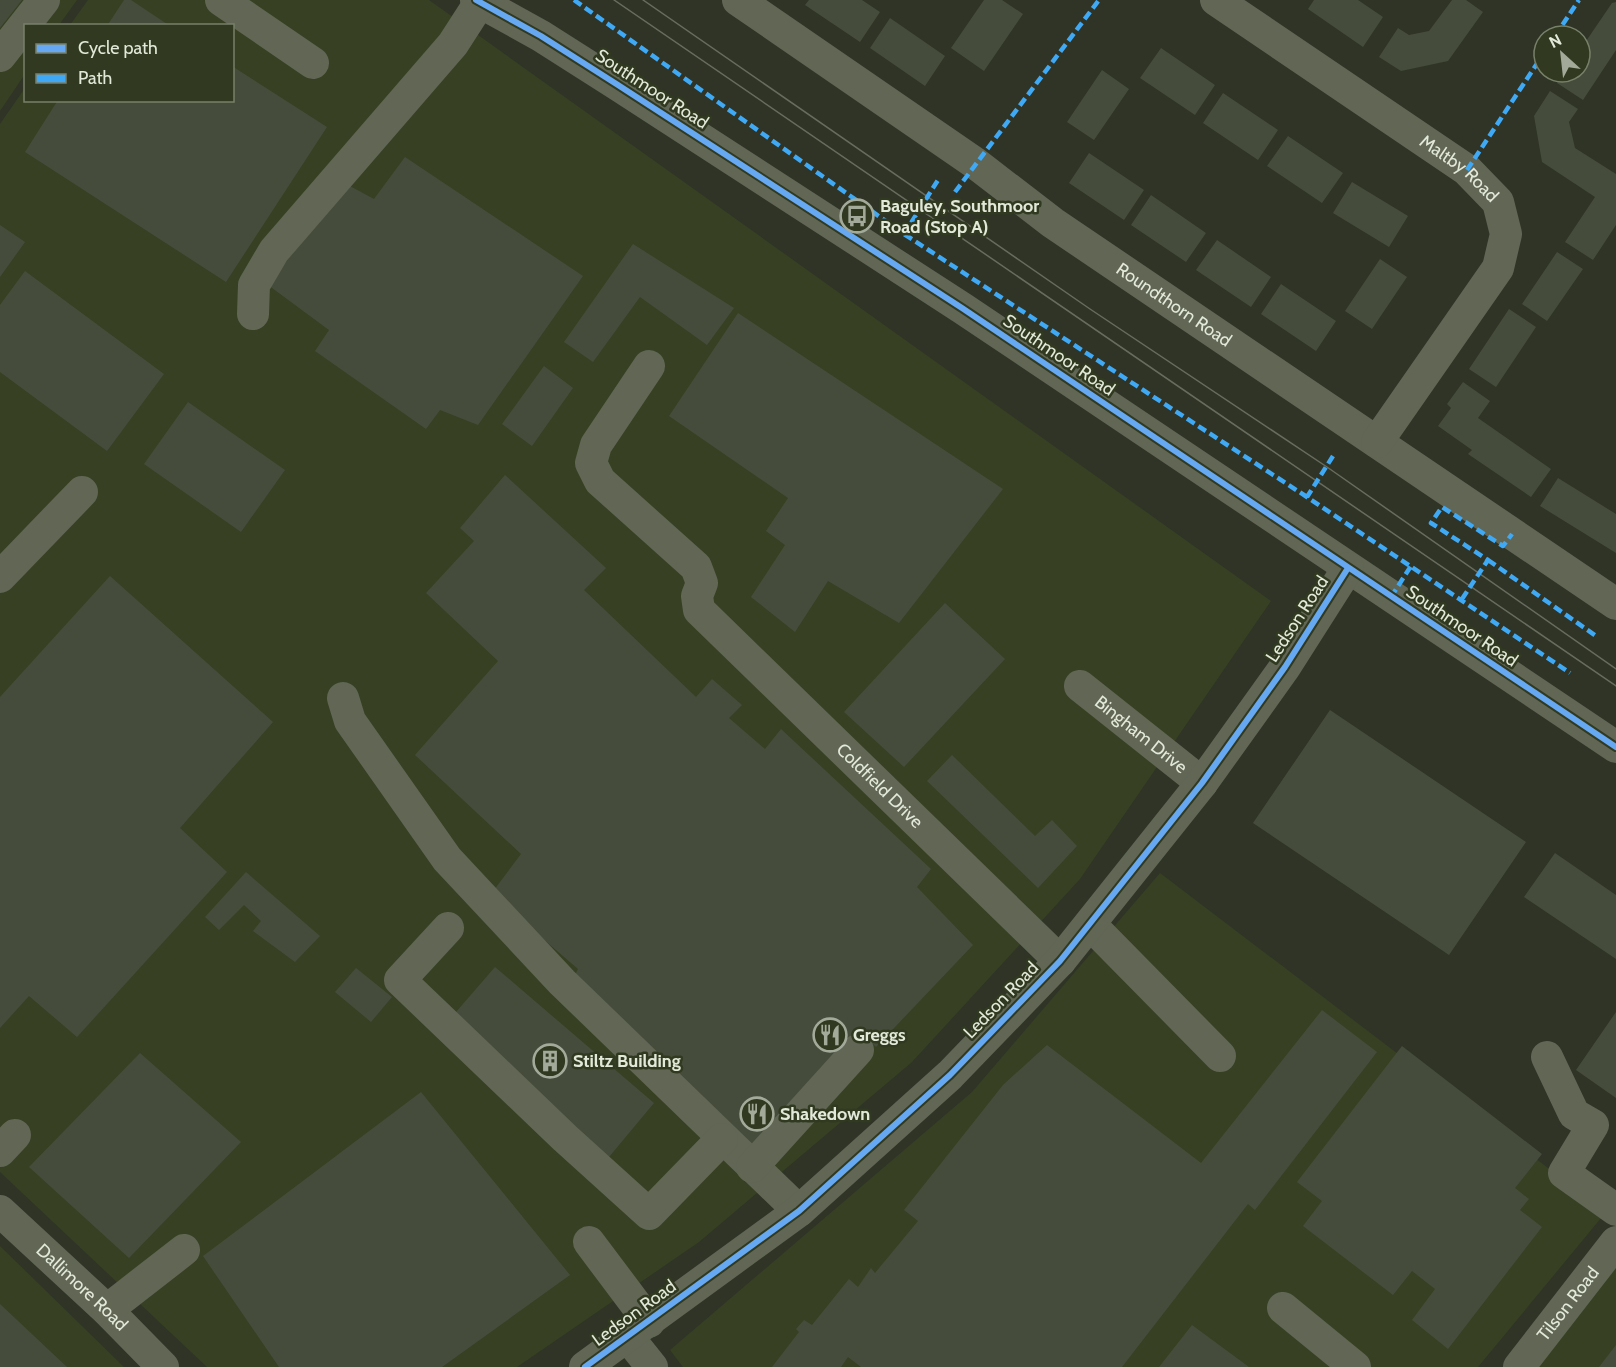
<svg xmlns="http://www.w3.org/2000/svg" width="1616" height="1367" font-family="Cabin,sans-serif">
<style>
.built{fill:#374023}
.building{fill:#464c3b}
.lines{fill:none;stroke-linecap:round;stroke-linejoin:round}
.minor{stroke:#616655;stroke-width:32}
.tram{stroke:#686c5f;stroke-width:1.5}
.quiet{stroke:#3fa9f5;stroke-width:4.5;stroke-dasharray:9 4.5;stroke-linecap:butt}
.cycleway-casing{stroke:#313a20;stroke-width:10}
.cycleway{stroke:#66a8f1;stroke-width:6}
.labels{text-anchor:middle;dominant-baseline:central;stroke-width:5;stroke-linejoin:round;paint-order:stroke}
.street-label{font-size:18px;fill:#e3e9d9;stroke:#313a20}
.poi-label{font-size:18px;font-weight:bold;fill:#e3e9d9;stroke:#313a20;text-anchor:start}
</style>
<rect width="100%" height="100%" fill="#2f3426"/>
<path class="built" d="M0,0h77l-18,25 -33,1 -1,48 -25,37z
M88,0h341l842,601 -191,278 -168,183 -213,180 -182,125h-310l-207,-195v-1048l25,-36 1,12h206v-74l-162,-1z
M1160,873l446,339 -128,155h-795l-13,-17 302,-258z
M0,1246l124,121h-124z
M1616,1266v101h-78z"/>
<path class="building" d="M0,0h22l-22,28z
M124,0h7l39,26h-63z
M809,0h53l18,12 -20,30 -55,-37z
M984,0h18l21,14 -39,57 -33,-23z
M1314,0h44l25,17 -20,30 -55,-38z
M1452,0h14l17,12 -35,49 -47,10 -22,-14 19,-29 11,7 20,-4z
M1616,2v48l-33,50 -26,-17 8,-11h15v-22l32,-47z
M890,18l55,38 -20,30 -55,-38z
M1161,48l54,37 -20,30 -55,-37z
M232,66l95,61 -101,155 -201,-130 33,-52h174z
M1102,70l27,19 -35,51 -27,-18z
M1550,91l28,18 -9,13 6,26 41,26v51l-23,35 -28,-18 30,-45 -53,-35 -8,-46z
M1223,93l55,37 -20,30 -55,-37z
M1288,136l55,37 -21,30 -55,-37z
M1089,153l55,37 -20,30 -55,-37z
M405,157l178,119 -105,149 -38,-15 -14,19 -111,-78 14,-21 -61,-45 78,-101 28,15z
M1352,182l56,34 -19,31 -56,-34z
M1151,195l55,38 -20,29 -55,-37z
M0,225l25,17 -25,35z
M1217,240l54,37 -20,30 -55,-37z
M633,244l101,64 -27,37 -67,-48 -47,65 -29,-20z
M1557,252l26,17 -36,52 -25,-17z
M1380,259l27,18 -35,52 -27,-18z
M25,271l139,103 -57,77 -107,-79v-67z
M1281,284l55,37 -20,30 -55,-37z
M1509,309l27,18 -40,60 -27,-18z
M738,313l265,176 -104,134 -71,-42 -33,51 -44,-35 34,-52 -19,-14 22,-33 -119,-82z
M544,366l29,22 -41,58 -30,-22z
M1463,382l27,19 -12,17 73,51 -20,28 -63,-43 4,-4 -34,-24 13,-18 -4,-4z
M188,402l97,68 -44,62 -97,-68z
M505,475l101,93 -22,22 112,107 16,-18 30,26 -13,13 36,31 16,-20 150,140 -14,18 56,58 -97,102 -17,-17 -105,118 -180,-171 4,-8 -87,-75 30,-40 -106,-99 83,-94 -72,-68 48,-52 -14,-13z
M1558,478l58,36v39l-76,-47z
M110,576l163,146 -93,106 47,44 -150,165 -48,-41 -29,32v-331z
M945,603l60,56 -101,108 -60,-55z
M1330,710l196,132 -77,113 -196,-132z
M952,755l83,81 17,-16 25,26 -39,42 -111,-107z
M1555,853l61,42v64l-92,-62z
M246,872l74,64 -25,26 -42,-31 8,-10 -17,-16 -25,25 -14,-13z
M495,967l159,136 -50,60 -154,-144z
M356,968l36,29 -21,25 -36,-30z
M1322,1010l55,42 -122,158 -7,-6 -126,163h-261l-13,-10 -7,10h-69l27,-35 -3,-3 8,-9 8,5 37,-46 9,8 13,-19 4,5 43,-52 -14,-11 99,-125 44,-40 154,118z
M1616,1012v86l-40,-28z
M1402,1046l140,108 -27,34 14,11 -9,11 22,17 -94,122 -36,-29 23,-31 -23,-18 -19,24 -90,-69 19,-25 -25,-19z
M140,1053l101,89 -112,116 -100,-91z
M421,1092l149,183 -128,92h-163l-76,-111z
M0,1304l67,63h-67z
M1192,1325l57,42h-90z
M1616,1345v22h-17z"/>
<g class="lines">
<g class="minor">
<path d="M221,0l92,63"/>
<path d="M476,0l65,36 77,49 344,223 654,439"/>
<path id="s1" d="M738,0l237,163 78,60 563,381"/>
<path id="s2" d="M1216,0l251,170 31,32 8,32 -8,34 -121,174"/>
<path d="M0,56l44,-56"/>
<path d="M253,314l1,-29 20,-34 179,-207 27,-42"/>
<path id="s3" d="M649,366l-53,79 -5,18 9,18 96,86 6,16 -5,13 2,14 361,351"/>
<path d="M0,577l82,-85"/>
<path id="s4" d="M1080,686l122,97"/>
<path d="M343,698l7,23 97,138 115,123 237,229"/>
<path d="M1091,925l129,131"/>
<path d="M448,928l-48,52 165,158 84,76 73,-75"/>
<path d="M1547,1057l27,57 19,11 -29,48 52,37"/>
<path d="M0,1151l15,-16"/>
<path d="M752,1167l106,-117"/>
<path id="s5" d="M0,1211l107,99 56,57"/>
<path d="M589,1242l60,80"/>
<path d="M1283,1308l72,59"/>
<path d="M107,1310l77,-60"/>
<path d="M628,1337l24,30"/>
<path d="M585,1367l214,-156 151,-136 110,-114 142,-178 83,-116 63,-99"/>
<path id="s6" d="M1519,1367l97,-125"/>
</g>
<path class="tram" d="M614,0l1002,686
M643,0l447,309 237,158 289,202"/>
<path class="quiet" d="M574,0l330,234 403,263
M1555,36l24,-36
M1467,170l77,-117
M955,192l144,-192
M904,234l34,-54
M1333,456l-26,41 263,176
M1488,560l108,76
M1391,597l20,-31
M1462,599l26,-39 -57,-37 11,-16 61,39 9,-12"/>
<defs>
<path id="cycleway" d="M476,0l65,36 77,49 344,223 654,439
M585,1367l214,-156 151,-136 110,-114 142,-178 83,-116 63,-99"/>
</defs>
<use href="#cycleway" class="cycleway-casing"/>
<use href="#cycleway" class="cycleway"/>
</g>
<defs>
<symbol id="bus-ring" viewBox="-11 -11 22 22"><circle r="9.5" fill="#313a20" stroke="#a4aa9a" stroke-width="1.5"/><path d="M-5-6H5V4H4V6H2V4H-2V6H-4V4H-5ZM-3.5-4V0h7V-4ZM-3.5 1.2v1.5H-2V1.2ZM2 1.2v1.5H3.5V1.2Z" fill="#a4aa9a"/></symbol>
<symbol id="restaurant-ring" viewBox="-11 -11 22 22"><circle r="9.5" fill="#313a20" stroke="#a4aa9a" stroke-width="1.5"/><path d="M-5-6h1v4h1v-4h1v4h1v-4h1v5L-1.5 .5V6h-2V.5L-5-1ZM5-6V6H3V1.5H1.5Q1.5-4 5-6Z" fill="#a4aa9a"/></symbol>
<symbol id="building-ring" viewBox="-11 -11 22 22"><circle r="9.5" fill="#313a20" stroke="#a4aa9a" stroke-width="1.5"/><path d="M-4-6H4V6H1V3H-1V6H-4ZM-2.5-4.3h1.7v1.8h-1.7ZM.8-4.3h1.7v1.8H.8ZM-2.5-1h1.7V.8h-1.7ZM.8-1h1.7V.8H.8Z" fill="#a4aa9a"/></symbol>
</defs>
<g fill-rule="evenodd">
<use href="#bus-ring" x="838" y="197" width="38" height="38"/>
<use href="#restaurant-ring" x="811" y="1016" width="38" height="38"/>
<use href="#building-ring" x="531" y="1042" width="38" height="38"/>
<use href="#restaurant-ring" x="738" y="1095" width="38" height="38"/>
</g>
<g class="labels">
<g class="street-label">
<text transform="translate(652 89) rotate(33)">Southmoor Road</text>
<text stroke="none"><textPath href="#s2" startOffset="296">Maltby Road</textPath></text>
<text stroke="none"><textPath href="#s1" startOffset="532">Roundthorn Road</textPath></text>
<text transform="translate(1059 355) rotate(34)">Southmoor Road</text>
<text transform="translate(1297 619) rotate(-57)">Ledson Road</text>
<text transform="translate(1462 626) rotate(34)">Southmoor Road</text>
<text stroke="none"><textPath href="#s4" startOffset="78">Bingham Drive</textPath></text>
<text stroke="none"><textPath href="#s3" startOffset="560">Coldfield Drive</textPath></text>
<text transform="translate(1001 1000) rotate(-46)">Ledson Road</text>
<text stroke="none"><textPath href="#s5" startOffset="112">Dallimore Road</textPath></text>
<text stroke="none"><textPath href="#s6" startOffset="80">Tilson Road</textPath></text>
<text transform="translate(634 1313) rotate(-36)">Ledson Road</text>
</g>
<g class="poi-label">
<text x="880" y="206">Baguley, Southmoor<tspan x="880" dy="21">Road (Stop A)</tspan></text>
<text x="853" y="1035">Greggs</text>
<text x="573" y="1061">Stiltz Building</text>
<text x="780" y="1114">Shakedown</text>
</g>
</g>
<rect x="24" y="24" width="210" height="78" fill="#313a20" stroke="#78806a" stroke-width="1.5"/>
<rect x="36" y="44" width="30" height="9" fill="#66a8f1" stroke="#78806a" stroke-width="1.5"/>
<text x="78" y="54" font-size="18" fill="#e3e9d9">Cycle path</text>
<rect x="36" y="74" width="30" height="9" fill="#3fa9f5" stroke="#78806a" stroke-width="1.5"/>
<text x="78" y="84" font-size="18" fill="#e3e9d9">Path</text>
<g transform="translate(1562 54) rotate(333)"><circle r="28" fill="#313a20" stroke="#78806a" stroke-width="1.5"/>
<path d="M0-4.5L10 22L0 15L-10 22Z" fill="#a4aa9a"/>
<text y="-9" font-size="16" font-weight="bold" text-anchor="middle" fill="#e3e9d9">N</text>
</g>
</svg>
